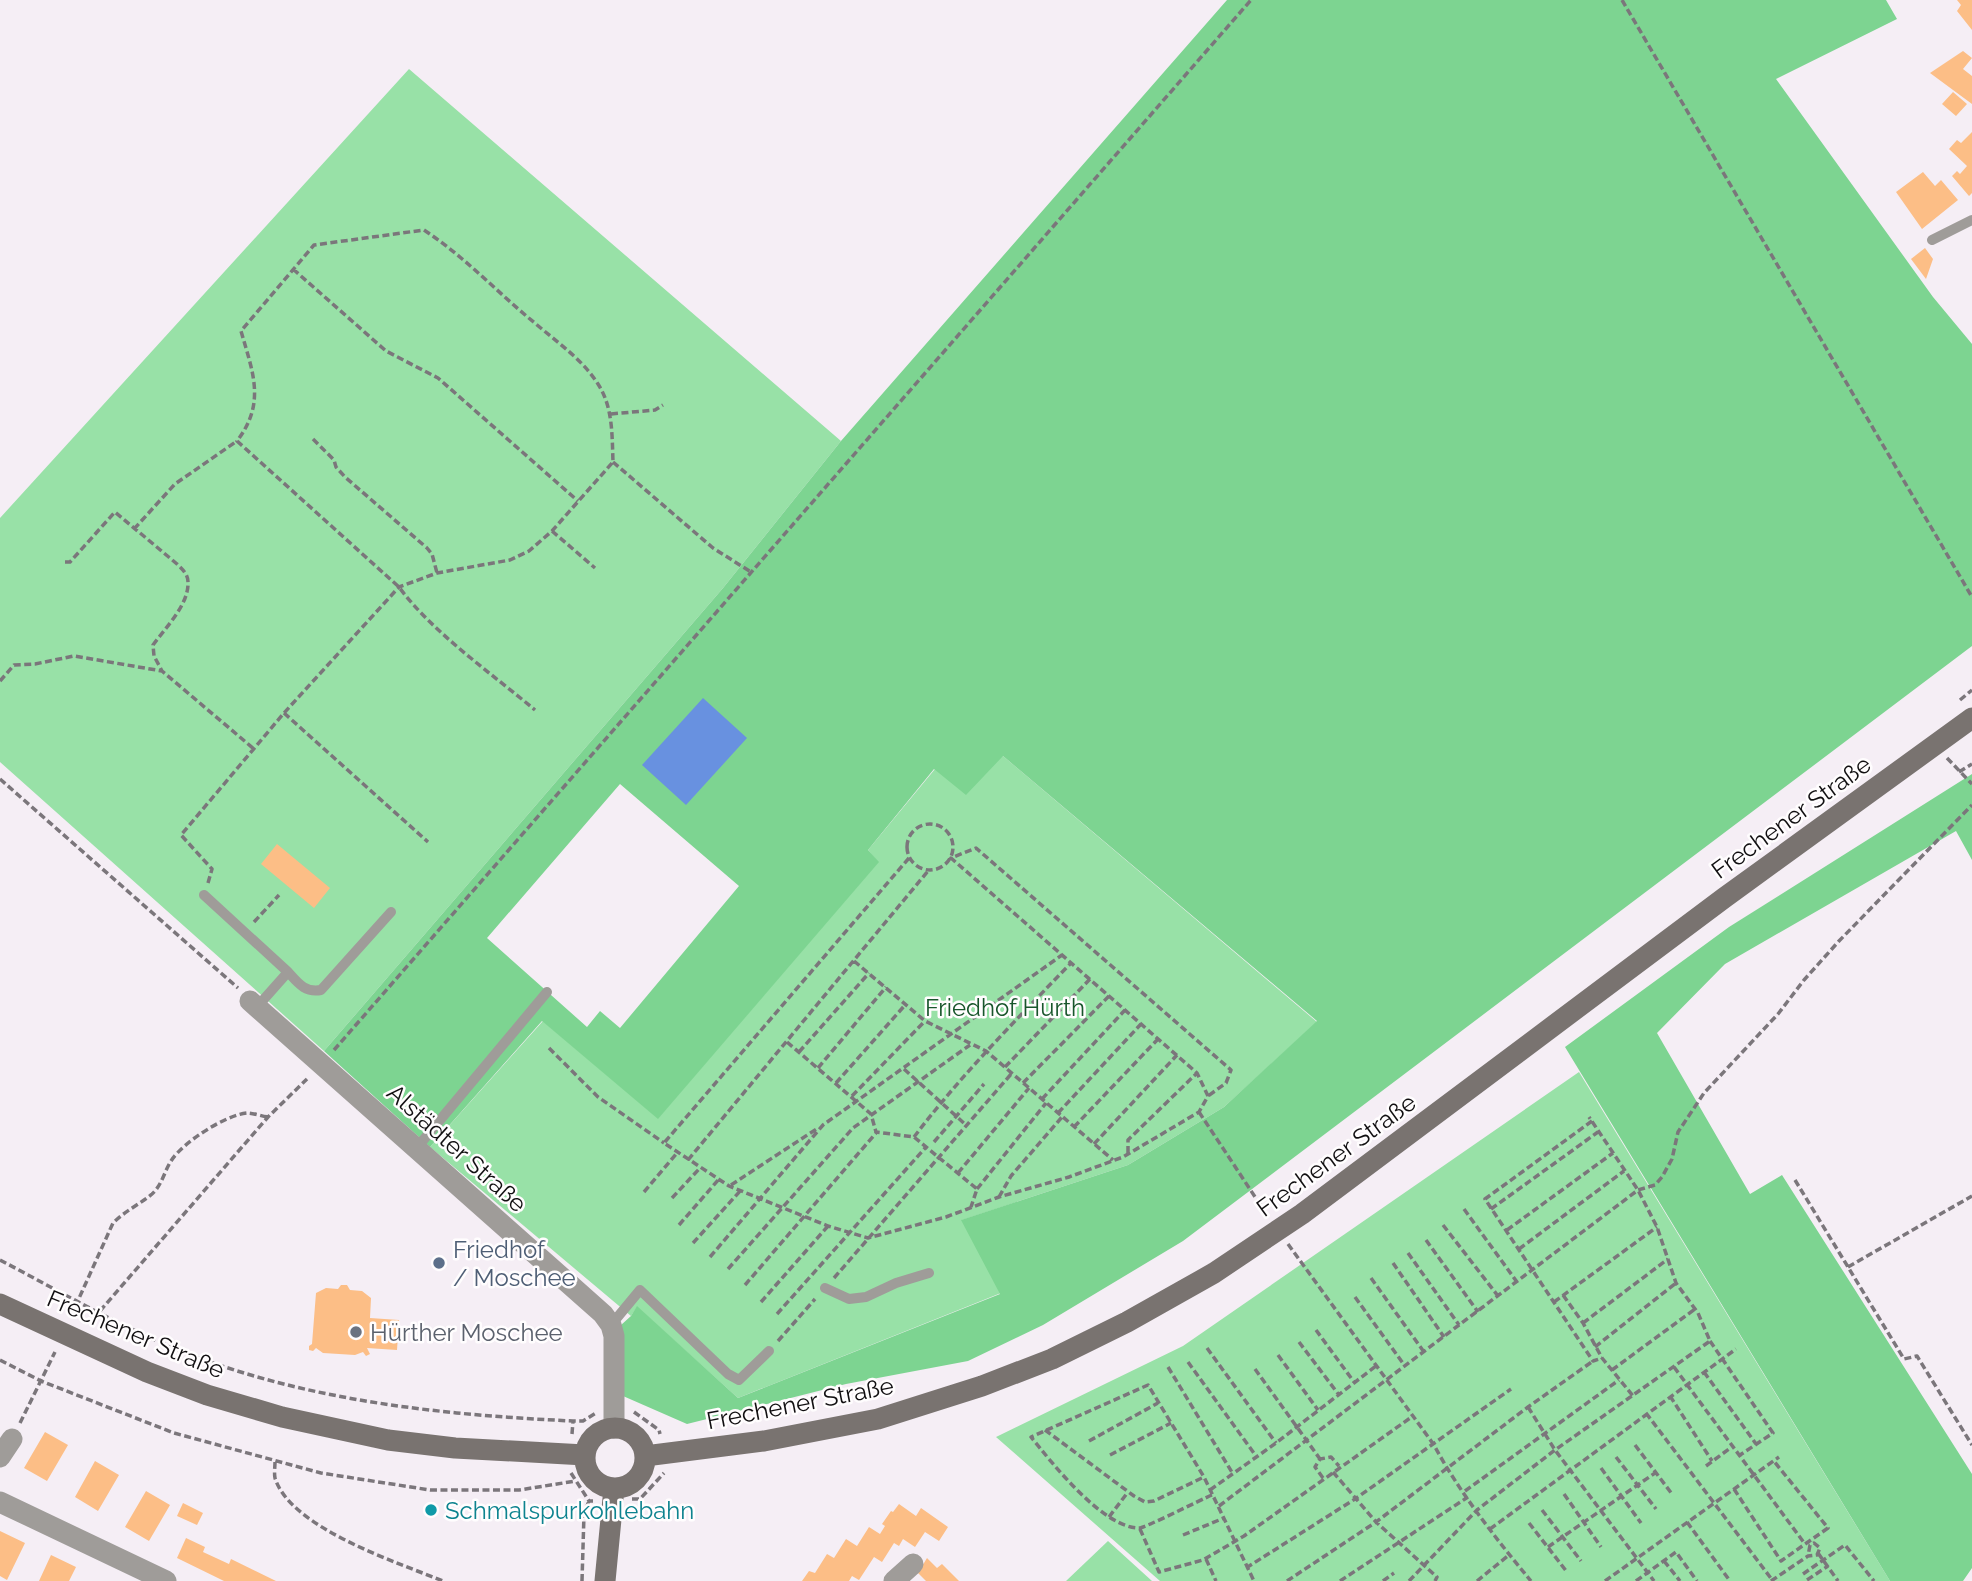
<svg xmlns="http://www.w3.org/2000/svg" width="1972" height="1581" font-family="Raleway,sans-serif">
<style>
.green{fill:#98e1a7}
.forest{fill:#7dd491;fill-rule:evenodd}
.water{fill:#6891e0}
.building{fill:#fcbe86}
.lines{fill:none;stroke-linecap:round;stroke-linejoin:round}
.path{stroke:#7b767b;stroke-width:3.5;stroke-dasharray:7 3.5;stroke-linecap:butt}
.lane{stroke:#9f9c99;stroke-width:10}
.street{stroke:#9f9c99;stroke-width:21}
.secondary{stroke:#797370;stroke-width:21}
.service-dot{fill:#5c6f8a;stroke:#fffdfe;stroke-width:2.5}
.worship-dot{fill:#6b7280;stroke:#fffdfe;stroke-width:2.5}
.culture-dot{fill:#0f9aa8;stroke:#fffdfe;stroke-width:2.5}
.labels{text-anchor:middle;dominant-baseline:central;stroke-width:5;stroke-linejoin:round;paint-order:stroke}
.street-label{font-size:24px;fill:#110f11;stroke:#fffdfe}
.park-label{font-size:24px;fill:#18562b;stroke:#fffdfe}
.service-label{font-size:24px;fill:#4e5e75;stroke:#fffdfe;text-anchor:start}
.worship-label{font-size:24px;fill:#5b616d;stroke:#fffdfe;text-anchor:start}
.culture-label{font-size:24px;fill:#0d838f;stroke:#fffdfe;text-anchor:start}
</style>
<rect width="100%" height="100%" fill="#f5eef5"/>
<path class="green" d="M409,69l432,372 -118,147 -399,463 -324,-289v-244z
M1003,756l314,266 -93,85 -96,58 -166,55 39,73 -263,105 -101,-91 -6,9 -201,-169 113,-126 115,97 220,-256 -10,-12 67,-81z
M1579,1072l311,509h-730l-164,-144 187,-91z
M1108,1541l44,40h-86z"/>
<path class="forest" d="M1227,0h659l11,19 -121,60 157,218 39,47v302l-789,595 -140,84 -75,36 -122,23 -159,40 -64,-28 -2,-71 10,-9 6,-10 101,92 262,-104 -39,-74 167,-55 96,-58 93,-86 -314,-265 -37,39 -32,-26 -66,81 11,12 -221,257 -116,-98 -112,126 -106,-96 399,-463 118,-147zM620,784l119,102 -119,142 -20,-17 -13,16 -100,-89z
M1972,774v86l-16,-29 -231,133 -68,69 93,161 32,-19 190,299v94l-9,13h-73l-325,-534 164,-120z"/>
<path class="water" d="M703,698l44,40 -61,67 -44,-40z"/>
<path class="building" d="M1957,0h15v30l-15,-19 4,-6z
M1963,51l9,7 -9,11 9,7v28l-42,-31z
M1953,92l14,12 -11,12 -14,-12z
M1972,132v61l-3,3 -17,-20 5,-5 3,3 7,-8 -18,-17 8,-9 4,3z
M1923,172l12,14 6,-6 17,20 -36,29 -26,-37z
M1925,248l8,11 -7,20 -15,-20z
M277,844l53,44 -16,20 -53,-44z
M341,1285h6l3,5 12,1 9,7 -1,20 29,2 -2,30 -30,-2 3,6 -4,2 -3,-4 -8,3 -32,-2 -7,-5 -3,3 -4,-1v-4l3,-2 4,-51 10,-5 12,1z
M45,1432l23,13 -21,36 -23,-13z
M95,1461l24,14 -21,36 -23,-14z
M146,1491l24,14 -21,36 -24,-14z
M183,1503l20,10 -6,12 -20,-9z
M899,1504l17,12 5,-8 27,19 -9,14 -14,-9 -10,15 -12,-8 -4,7 -5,-3 -12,19 -8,-5 -15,23 -7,-4 -3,5h-47l7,-10 6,2 12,-19 7,4 12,-19 11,7 12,-19 11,7 5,-8 -3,-2 9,-13 2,1z
M0,1531l25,12 -18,37 -7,-4z
M186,1538l19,9 -2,5 26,12 2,-5 45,22h-52l-47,-23z
M51,1555l25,12 -7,14h-30z
M927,1558l10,10 5,-4 17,17h-33l-8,-8z"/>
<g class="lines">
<path class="path" d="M1622,0l350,597
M293,269l93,82 52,27 140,123
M611,414l44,-4 8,-5
M313,439l21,21 2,7 9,10 82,71 5,6 5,19
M613,462l100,86 38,24
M134,529l41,-45 62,-43
M552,531l43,37
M65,562h5l45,-50 62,52c5,5 11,10 11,18 1,23 -23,46 -35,63l1,11 8,15 92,78
M0,681l14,-16 21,-1 39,-8 88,15
M1960,700l12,-10
M284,713l144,129
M1947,758l25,26
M1959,772l13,-8
M0,779l238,209
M907 847a23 23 0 1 1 46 0a23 23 0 1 1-46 0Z
M909,858l-245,285 65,43 99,40 40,12 78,-21 53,-20 70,-20 54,-20 76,-45 9,-16 -11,-23 -246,-215 25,-10 255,222 -5,13 -18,13
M208,883l4,-14 -31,-34 103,-122 115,-126 38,-14 73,-13 19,-9 23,-20 61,-69c-1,-27 0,-55 -15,-78 -16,-25 -40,-41 -62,-60 -38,-31 -71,-67 -112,-94l-110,15 -73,86c12,42 25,72 -4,110l162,146c33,45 92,86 136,123
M254,922l25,-27
M854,961l71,60 61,30 127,109
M787,1042l84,72 5,18 38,5 63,52 -6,18
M549,1048l49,49 66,46
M334,1050l917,-1050
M799,1052l70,-79
M1005,1067l85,-88
M818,1068l68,-81
M904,1069l62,56
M836,1083l70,-79
M1023,1083l86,-87
M852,1096l73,-75
M1042,1099l83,-89
M1199,1112l68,103
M1058,1113l83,-89
M1592,1121l-107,78 108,162 9,-3
M1074,1127l84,-88
M914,1137c47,-62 103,-118 157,-174
M934,1142l50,-58
M1094,1144l83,-89
M1128,1153v-13l69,-67
M688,1160l240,-289
M958,1173l71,-85
M1795,1180l109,179 13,-3 55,89
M731,1185l87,-57
M977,1189l69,-86
M644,1192l33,-39
M999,1197l12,-21 51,-59
M672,1198l28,-30
M1464,1209l53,73
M1491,1209l107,-77
M679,1225l40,-46
M1443,1225l55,71
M1507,1230l106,-77
M1426,1240l52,72
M693,1243l48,-53
M1288,1244l146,201c25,47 63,95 97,136
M1519,1249l105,-78
M1408,1253l51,72
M710,1257l113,-132 239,-170
M0,1260c61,32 122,68 186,93 123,48 256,62 387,68h10l13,-8
M1393,1263l51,74
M1848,1267l124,-71
M728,1269l125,-141 117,-83
M834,1278l178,-205
M1371,1278l53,74
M745,1285l131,-152
M1563,1295l20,28 19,35 31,38
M1355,1297l50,69
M761,1302l67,-76
M1554,1302l103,-75
M100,1311l168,-194 39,-38
M777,1314l149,-167
M71,1316l42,-93c12,-12 27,-19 39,-29 10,-9 12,-22 19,-33 11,-18 54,-46 76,-48 6,0 14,3 21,4
M1583,1323l85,-64
M1316,1330l38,52
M778,1341l37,-42
M1710,1341l63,92 -33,22
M1299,1342l40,53
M1595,1347l81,-64
M1207,1348l69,95
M1278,1355l40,55
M0,1360l41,21 133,52 147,40 109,17h89l57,-9
M1188,1362l68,94
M1168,1367l65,107
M1674,1367l131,177
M1255,1369l65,90
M1612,1370l83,-61
M1704,1372l52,72
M1670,1396l42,65
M1528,1407l27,43 99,131
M634,1412l25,18 1,4
M1646,1413l127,168
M20,1423l35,-71
M1045,1430l89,66 11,6 9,-1 50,-24
M572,1434l1,-13
M1089,1441l69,-38
M1635,1445l37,49
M1110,1455l61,-32
M1616,1457l40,52
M275,1462c0,5 -1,11 0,16 15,50 124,85 168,103
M1706,1466l27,-20
M1601,1468l40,55
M1333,1472l43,50 61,55 -2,4
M571,1473l18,28h4
M1323,1478l-8,-11 5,-8 11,-2 8,9
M1734,1489l47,72 47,-33 -55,-68
M1210,1490l66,-47 100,-77
M1465,1491l154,-111
M1564,1494l37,53
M1212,1495c-10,4 -69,34 -73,33 -36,0 -87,-65 -108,-91l117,-52 56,92 50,104
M632,1499h8l24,-26
M1219,1506l419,-316 17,-5 7,-8 10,-18 6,-27 26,-39 74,-79 26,-34 35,-39 133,-136
M1542,1510l39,51
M1109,1517l19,-25
M1687,1522l43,59
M1529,1523l38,49
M1140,1529l19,43 44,-12 41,-24 169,-120
M1490,1529l246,-180
M1183,1535l41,-17
M1548,1547l107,-74
M1818,1553l20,28
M1206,1559l10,22
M1664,1561l16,20
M1246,1568l109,-69 156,-110
M1803,1574l42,-29 29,36
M1807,1580l21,-14
M582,1581l2,-67 5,-13
M1287,1581l89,-59 152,-115 65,-46
M1340,1581l128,-84
M1383,1581l11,-8
M1409,1581l68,-71 78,-60 155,-109 -12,-28 -22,-30 -19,-56 -19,-37 -49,-73
M1477,1581l32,-26
M1605,1581l174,-124
M1636,1581l40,-29 21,29
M1771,1581l37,-25 9,-1 3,-7 -6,-5 -4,2 -2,11"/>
<path class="lane" d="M1932,240l40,-20
M204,895l84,77 -31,35
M288,972c10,11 17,21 33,18l70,-78
M415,1150l132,-158
M825,1288l24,11 17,-2 30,-14 33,-10
M611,1325l29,-35 88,84 11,6 30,-29"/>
<path class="street" d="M250,1001l353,313 8,11 3,11v92
M0,1457l12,-18
M0,1502l166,79
M894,1581l19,-17"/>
<path class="secondary" d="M0,1304l147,68 60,23 75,22 106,23 67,8 130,7
M585 1458a30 30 0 1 1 60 0a30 30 0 1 1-60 0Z
M645,1456l119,-15 114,-22 104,-33 70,-27 75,-37 87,-49 88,-59 422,-316 248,-180
M605,1581l9,-93"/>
</g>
<circle class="service-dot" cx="439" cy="1263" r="7"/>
<circle class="worship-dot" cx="356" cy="1332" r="7"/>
<circle class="culture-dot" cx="431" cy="1510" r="7"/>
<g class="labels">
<g class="street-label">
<text transform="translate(1791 817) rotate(-36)">Frechener Straße</text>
<text transform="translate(457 1148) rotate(42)">Alstädter Straße</text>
<text transform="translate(1336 1155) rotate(-36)">Frechener Straße</text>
<text transform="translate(136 1334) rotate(23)">Frechener Straße</text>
<text transform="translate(800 1403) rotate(-11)">Frechener Straße</text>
</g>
<g class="park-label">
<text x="1005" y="1007">Friedhof Hürth</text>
</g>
<g class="service-label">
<text x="453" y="1249">Friedhof<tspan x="453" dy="28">/ Moschee</tspan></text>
</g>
<g class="worship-label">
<text x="370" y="1332">Hürther Moschee</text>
</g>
<g class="culture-label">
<text x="445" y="1510">Schmalspurkohlebahn</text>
</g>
</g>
</svg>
